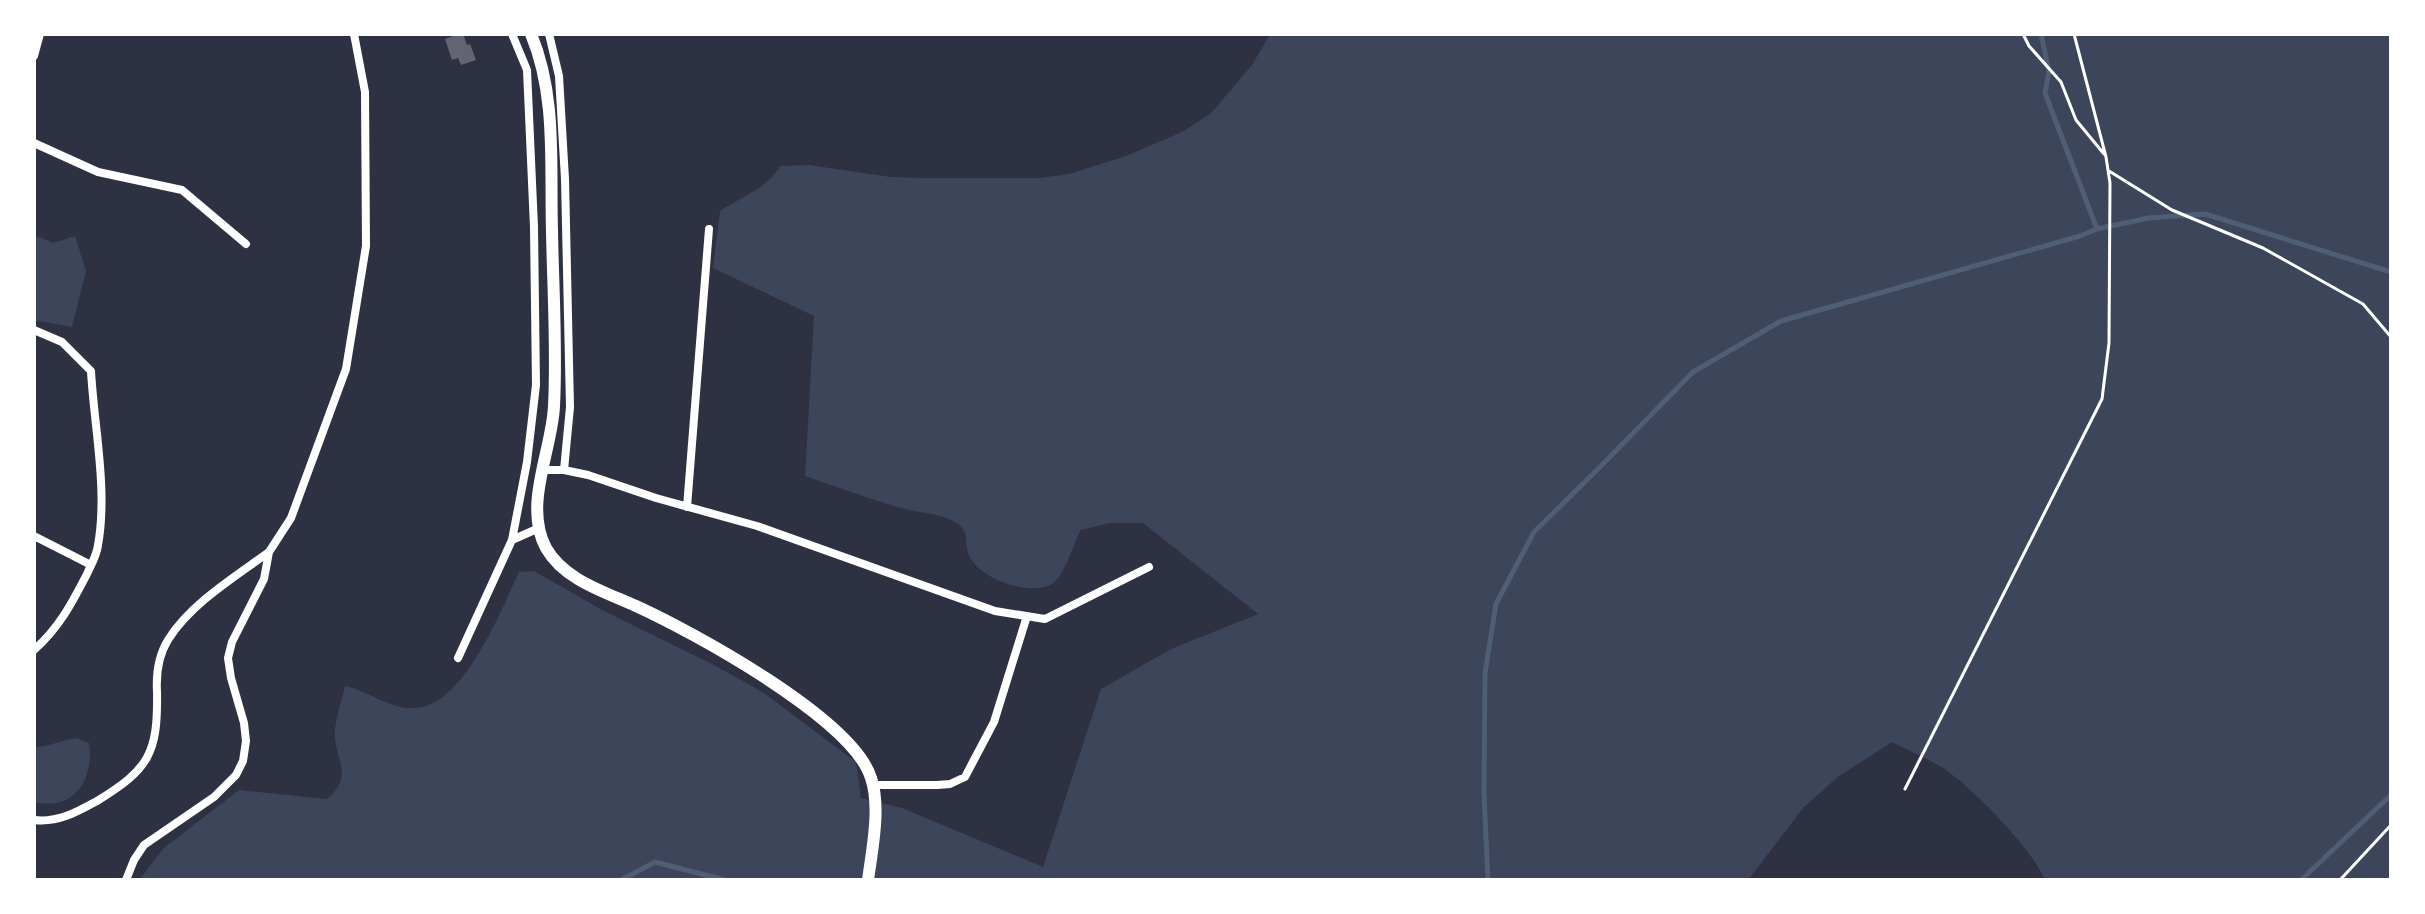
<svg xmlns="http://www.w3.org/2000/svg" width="2425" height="914" font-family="'Public Sans',sans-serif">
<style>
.green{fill:#3c4559}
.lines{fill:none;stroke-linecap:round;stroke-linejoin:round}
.stream{stroke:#4f5d75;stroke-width:5}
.building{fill:#626471}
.path{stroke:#fff;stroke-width:3}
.minor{stroke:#fff;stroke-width:8}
.secondary{stroke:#fff;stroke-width:12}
</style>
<rect width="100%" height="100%" fill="#2d3142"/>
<path class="green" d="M1270,34h1121v846h-346c-13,-31 -73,-93 -102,-112 -16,-10 -34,-17 -51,-26l-54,35 -34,30 -56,73h-1609l25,-32 75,-58 88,9c29,-24 6,-40 8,-69 1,-14 7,-30 10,-44 24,5 46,24 70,22 49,-2 86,-98 104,-136l15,-1 70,40 112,55 48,27 92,69 5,36 41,10 141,59 58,-178 70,-40 87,-35 -115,-91h-33l-29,7c-8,14 -16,46 -29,54 -21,13 -72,-5 -82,-27 -8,-15 3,-25 -17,-36 -14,-8 -33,-8 -48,-12 -34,-9 -67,-22 -100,-33l9,-160 -101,-48 7,-57c22,-15 46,-21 60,-45l29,-1 82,12 28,1h120l30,-4 57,-18 28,-12 30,-13 27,-18 41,-48z
M34,235l19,8 22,-7 11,35 -14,56 -38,-7z
M76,738l13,5c4,23 -4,52 -29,59 -8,3 -18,1 -26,1v-56c15,0 27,-7 42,-9z"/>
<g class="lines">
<path class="stream" d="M2041,34l8,38 -4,21 52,136
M621,880l34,-18 70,18
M1488,880l-4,-86 1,-121 11,-69 38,-72 67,-66 92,-94 88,-51 299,-85 17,-7 51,-11 57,-4 186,58
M2301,880l90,-85"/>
</g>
<path class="building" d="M459,34h4l4,11 3,-1 6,16 -15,5 -3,-7 -6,2 -7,-21z"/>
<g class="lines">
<path class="path" d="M2023,34l6,12 32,36 15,38 28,34
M2109,171l63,39 91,38 100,56 28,33
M1905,789l197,-390 7,-56 1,-160 -4,-26 -32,-123
M2340,880l51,-55"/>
<path class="minor" d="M549,34l10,42 6,103 5,228 -6,63
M34,56l6,-22
M34,143l64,29 84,18 64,54
M34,330l28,12 29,29c3,55 17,119 7,174 -1,10 -7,20 -11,29 -15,29 -28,54 -53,76
M544,470h20l24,5 68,23 101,28 238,85 50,8 104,-52
M687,507l22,-278
M34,536l57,29
M512,540l27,-12
M458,658l54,-118 15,-78 9,-77 -2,-158 -7,-157 -15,-36
M873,785h64l13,-1 15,-7 29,-55 33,-106
M34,820c24,3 43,-8 63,-19 52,-32 61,-47 60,-109 -1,-18 1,-36 11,-52 22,-36 68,-64 101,-88
M126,880l8,-20 10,-15 70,-48 22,-22 7,-14 3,-20 -2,-18 -13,-45 -3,-20 4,-16 32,-63 5,-27 22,-34 55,-149 20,-123 -1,-154 -11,-58"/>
<path class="secondary" d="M531,34c26,62 19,131 21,197 1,58 5,117 2,175 -2,45 -31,99 -8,142 18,32 59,44 90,58 57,26 217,113 235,172 10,29 1,72 -3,102"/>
</g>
<rect width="2425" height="914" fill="none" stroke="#ffffff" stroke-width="72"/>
</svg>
